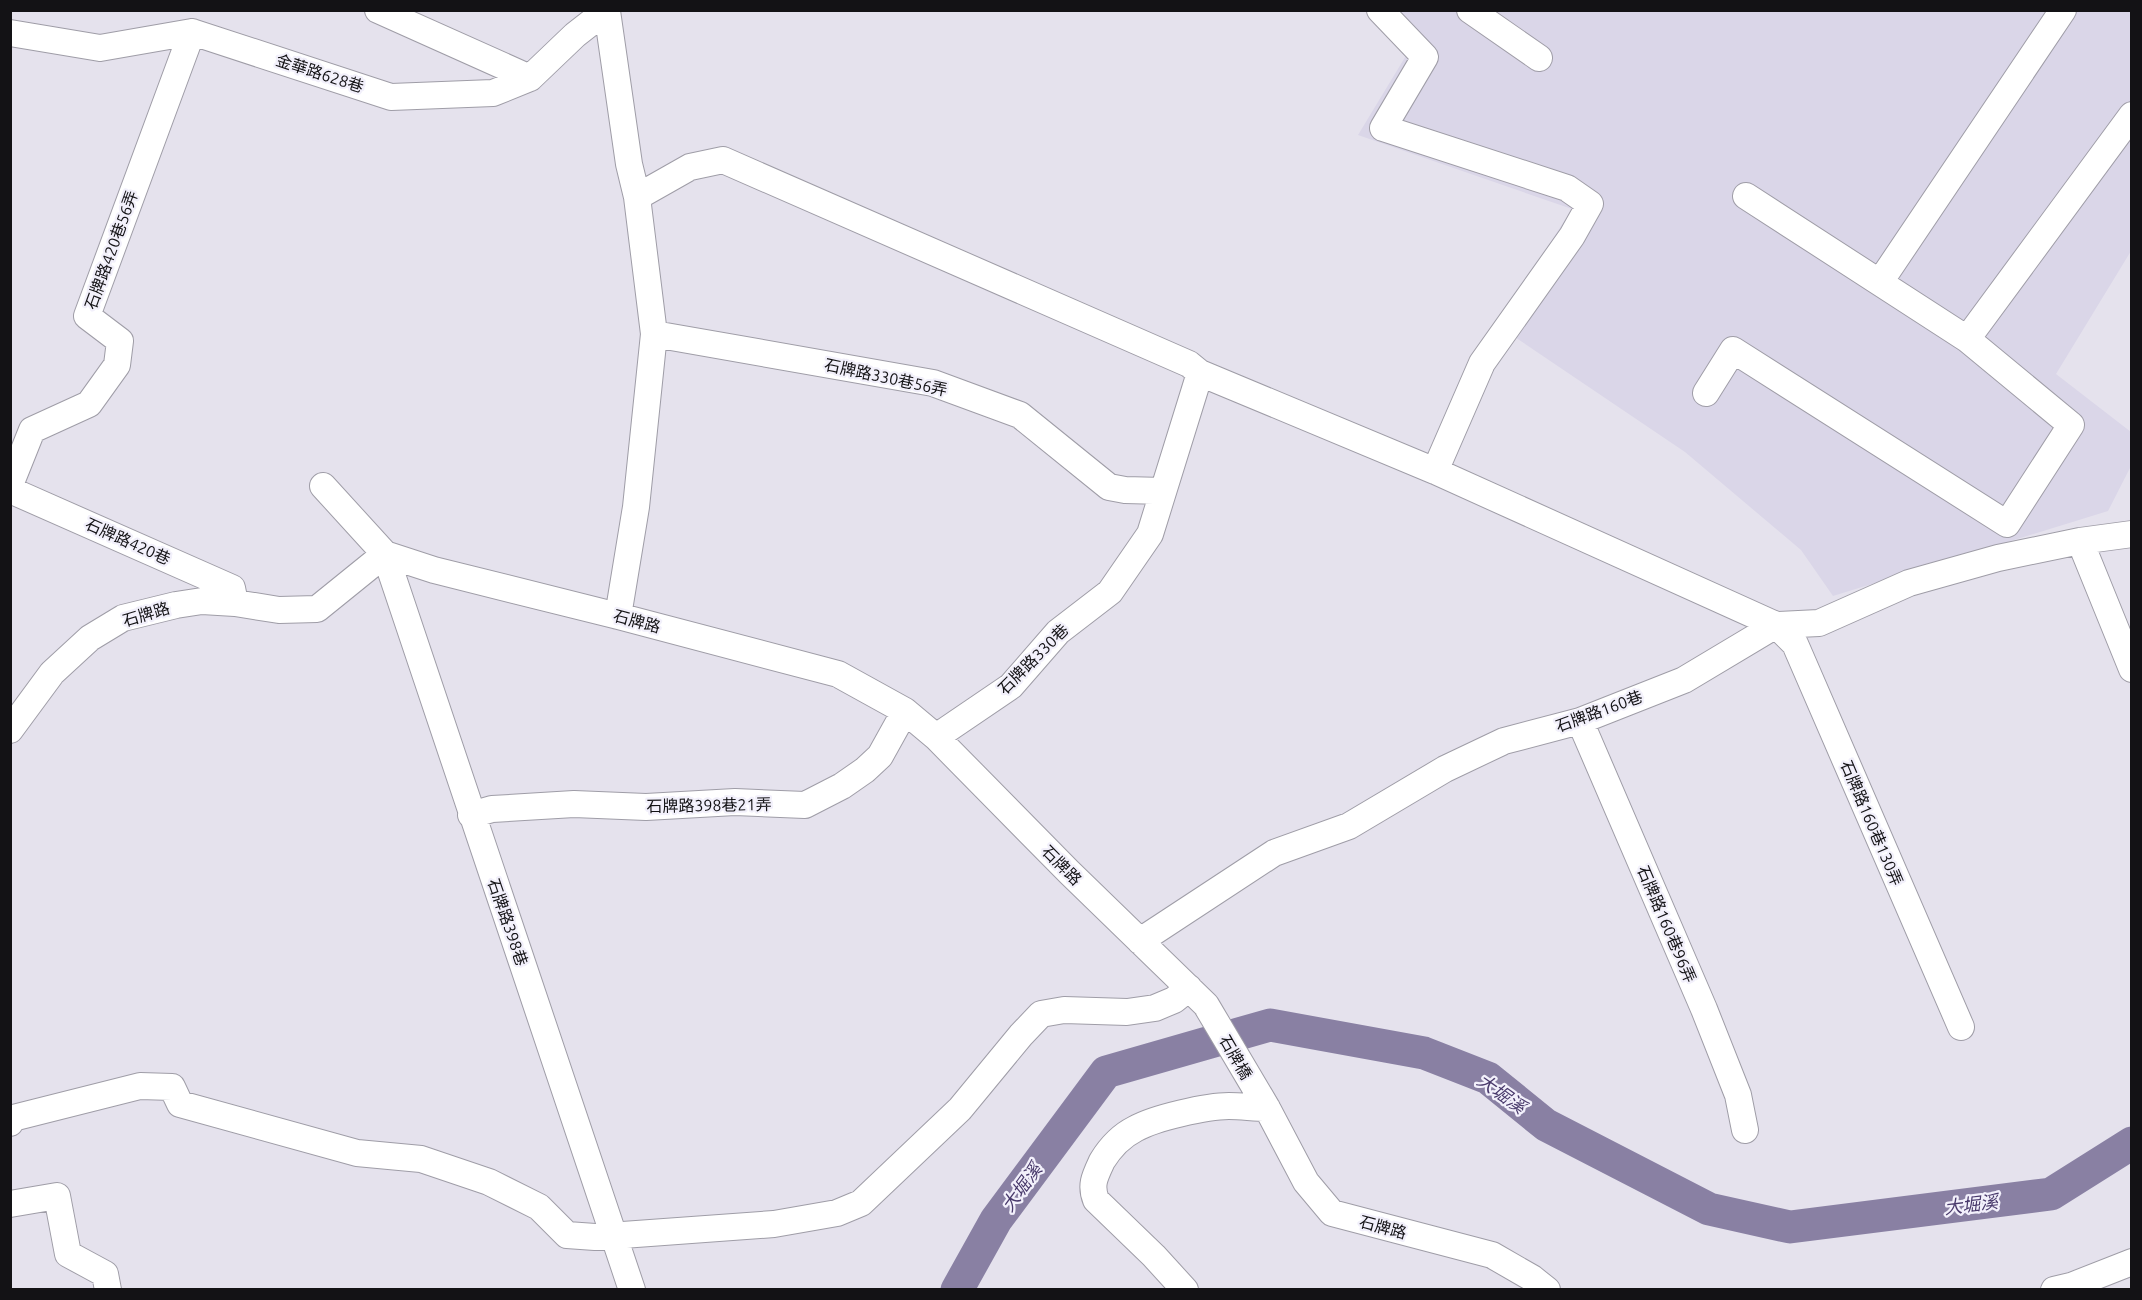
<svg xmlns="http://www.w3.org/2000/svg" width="2142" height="1300" font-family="Ubuntu,'Noto Sans TC',sans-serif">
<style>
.built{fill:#dad6e8}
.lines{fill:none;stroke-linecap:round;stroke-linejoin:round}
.river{stroke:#8980a3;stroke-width:33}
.minor-casing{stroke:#9f9da7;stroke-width:28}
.minor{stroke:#fff;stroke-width:26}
.labels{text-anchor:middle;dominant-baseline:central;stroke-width:4.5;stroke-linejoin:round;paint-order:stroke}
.street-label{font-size:16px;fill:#131215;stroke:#f2f0fb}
.water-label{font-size:18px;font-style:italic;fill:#48396b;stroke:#f2f0fb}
</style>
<rect width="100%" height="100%" fill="#e5e2ed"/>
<path class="built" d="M1365,11h766v240l-75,123 75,58v34l-23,45 -275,85 -32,-46 -116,-98 -188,-127 75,-116 -214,-74 49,-81z"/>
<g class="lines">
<path class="river" d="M957,1290l39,-70 110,-148 164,-47 154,28 64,25 58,47 163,84 81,18 261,-33 81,-51"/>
<defs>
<path id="minor" d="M378,10l152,68
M1380,10l45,47 -42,71 184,60 23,16 -18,32 -90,127 -47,108
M1470,10l69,48
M607,11l22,153 8,33 17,137 -18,173 -18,109
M10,33l90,15 92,-16 199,65 102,-4 37,-15 45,-43 32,-25
M637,197l53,-30 33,-7 466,204 11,9 235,98 341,154 19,19 166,383
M1880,282l183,-272
M654,334l279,49 87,32 89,72 16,3 38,1
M1967,339l165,-224
M1706,393l27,-43 274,174 64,-99 -104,-86 -221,-143
M10,485l22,-55 57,-26 28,-39 3,-24 -33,-25 105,-284
M323,486l62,68 247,736
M10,490l222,98 3,15
M2080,541l52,128
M1580,721l124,288 34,86 7,35
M10,730l42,-57 38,-35 33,-20 53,-13 26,-4 33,2 44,7 38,-1 68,-55 49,16 184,46 220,58 67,37 31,26 133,135 137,133 61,103 39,74 26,31 160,42 40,23 15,12
M936,737l75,-51 47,-54 52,-40 40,-58 50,-161
M471,815l21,-6 82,-5 72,3 89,-5 70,3 37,-19 23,-16 15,-14 25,-45
M1140,941l134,-88 75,-27 96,-57 59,-28 76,-20 104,-41 92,-55 43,-2 90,-40 89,-25 82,-17 52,-7
M10,1123l3,-5 127,-32 32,1 8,17 177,49 64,6 68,23 50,25 28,28 28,2 179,-13 63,-11 24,-10 99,-94 61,-74 20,-21 23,-4 63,2 28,-4 19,-8 15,-12
M10,1204l47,-8 11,58 37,20 3,16
M1185,1290l-31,-34 -58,-56c-6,-15 -1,-24 6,-39 8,-13 19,-25 33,-32 19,-11 72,-23 94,-23 13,0 25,2 38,2
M2054,1290l17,-4 61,-24"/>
</defs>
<use href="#minor" class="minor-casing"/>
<use href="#minor" class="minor"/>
</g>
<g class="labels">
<g class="street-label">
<text transform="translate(320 73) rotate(18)">金華路628巷</text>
<text transform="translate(111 250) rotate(-70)">石牌路420巷56弄</text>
<text transform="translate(886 377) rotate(12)">石牌路330巷56弄</text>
<text transform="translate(128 541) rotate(24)">石牌路420巷</text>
<text transform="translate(146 614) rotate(-17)">石牌路</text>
<text transform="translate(637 621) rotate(15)">石牌路</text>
<text transform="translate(1033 659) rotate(-45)">石牌路330巷</text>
<text transform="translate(1599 711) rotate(-20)">石牌路160巷</text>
<text transform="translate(709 805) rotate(-1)">石牌路398巷21弄</text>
<text transform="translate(1872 823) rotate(67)">石牌路160巷130弄</text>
<text transform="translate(1062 865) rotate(45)">石牌路</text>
<text transform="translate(508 922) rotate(71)">石牌路398巷</text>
<text transform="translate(1667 924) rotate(67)">石牌路160巷96弄</text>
<text transform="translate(1236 1057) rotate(60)">石牌橋</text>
<text transform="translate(1383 1227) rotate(15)">石牌路</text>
</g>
<g class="water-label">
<text transform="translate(1502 1093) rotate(35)">大堀溪</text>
<text transform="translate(1021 1187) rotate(-54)">大堀溪</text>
<text transform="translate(1971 1204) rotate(-7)">大堀溪</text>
</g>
</g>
<rect width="2142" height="1300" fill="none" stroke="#131215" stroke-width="24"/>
</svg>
